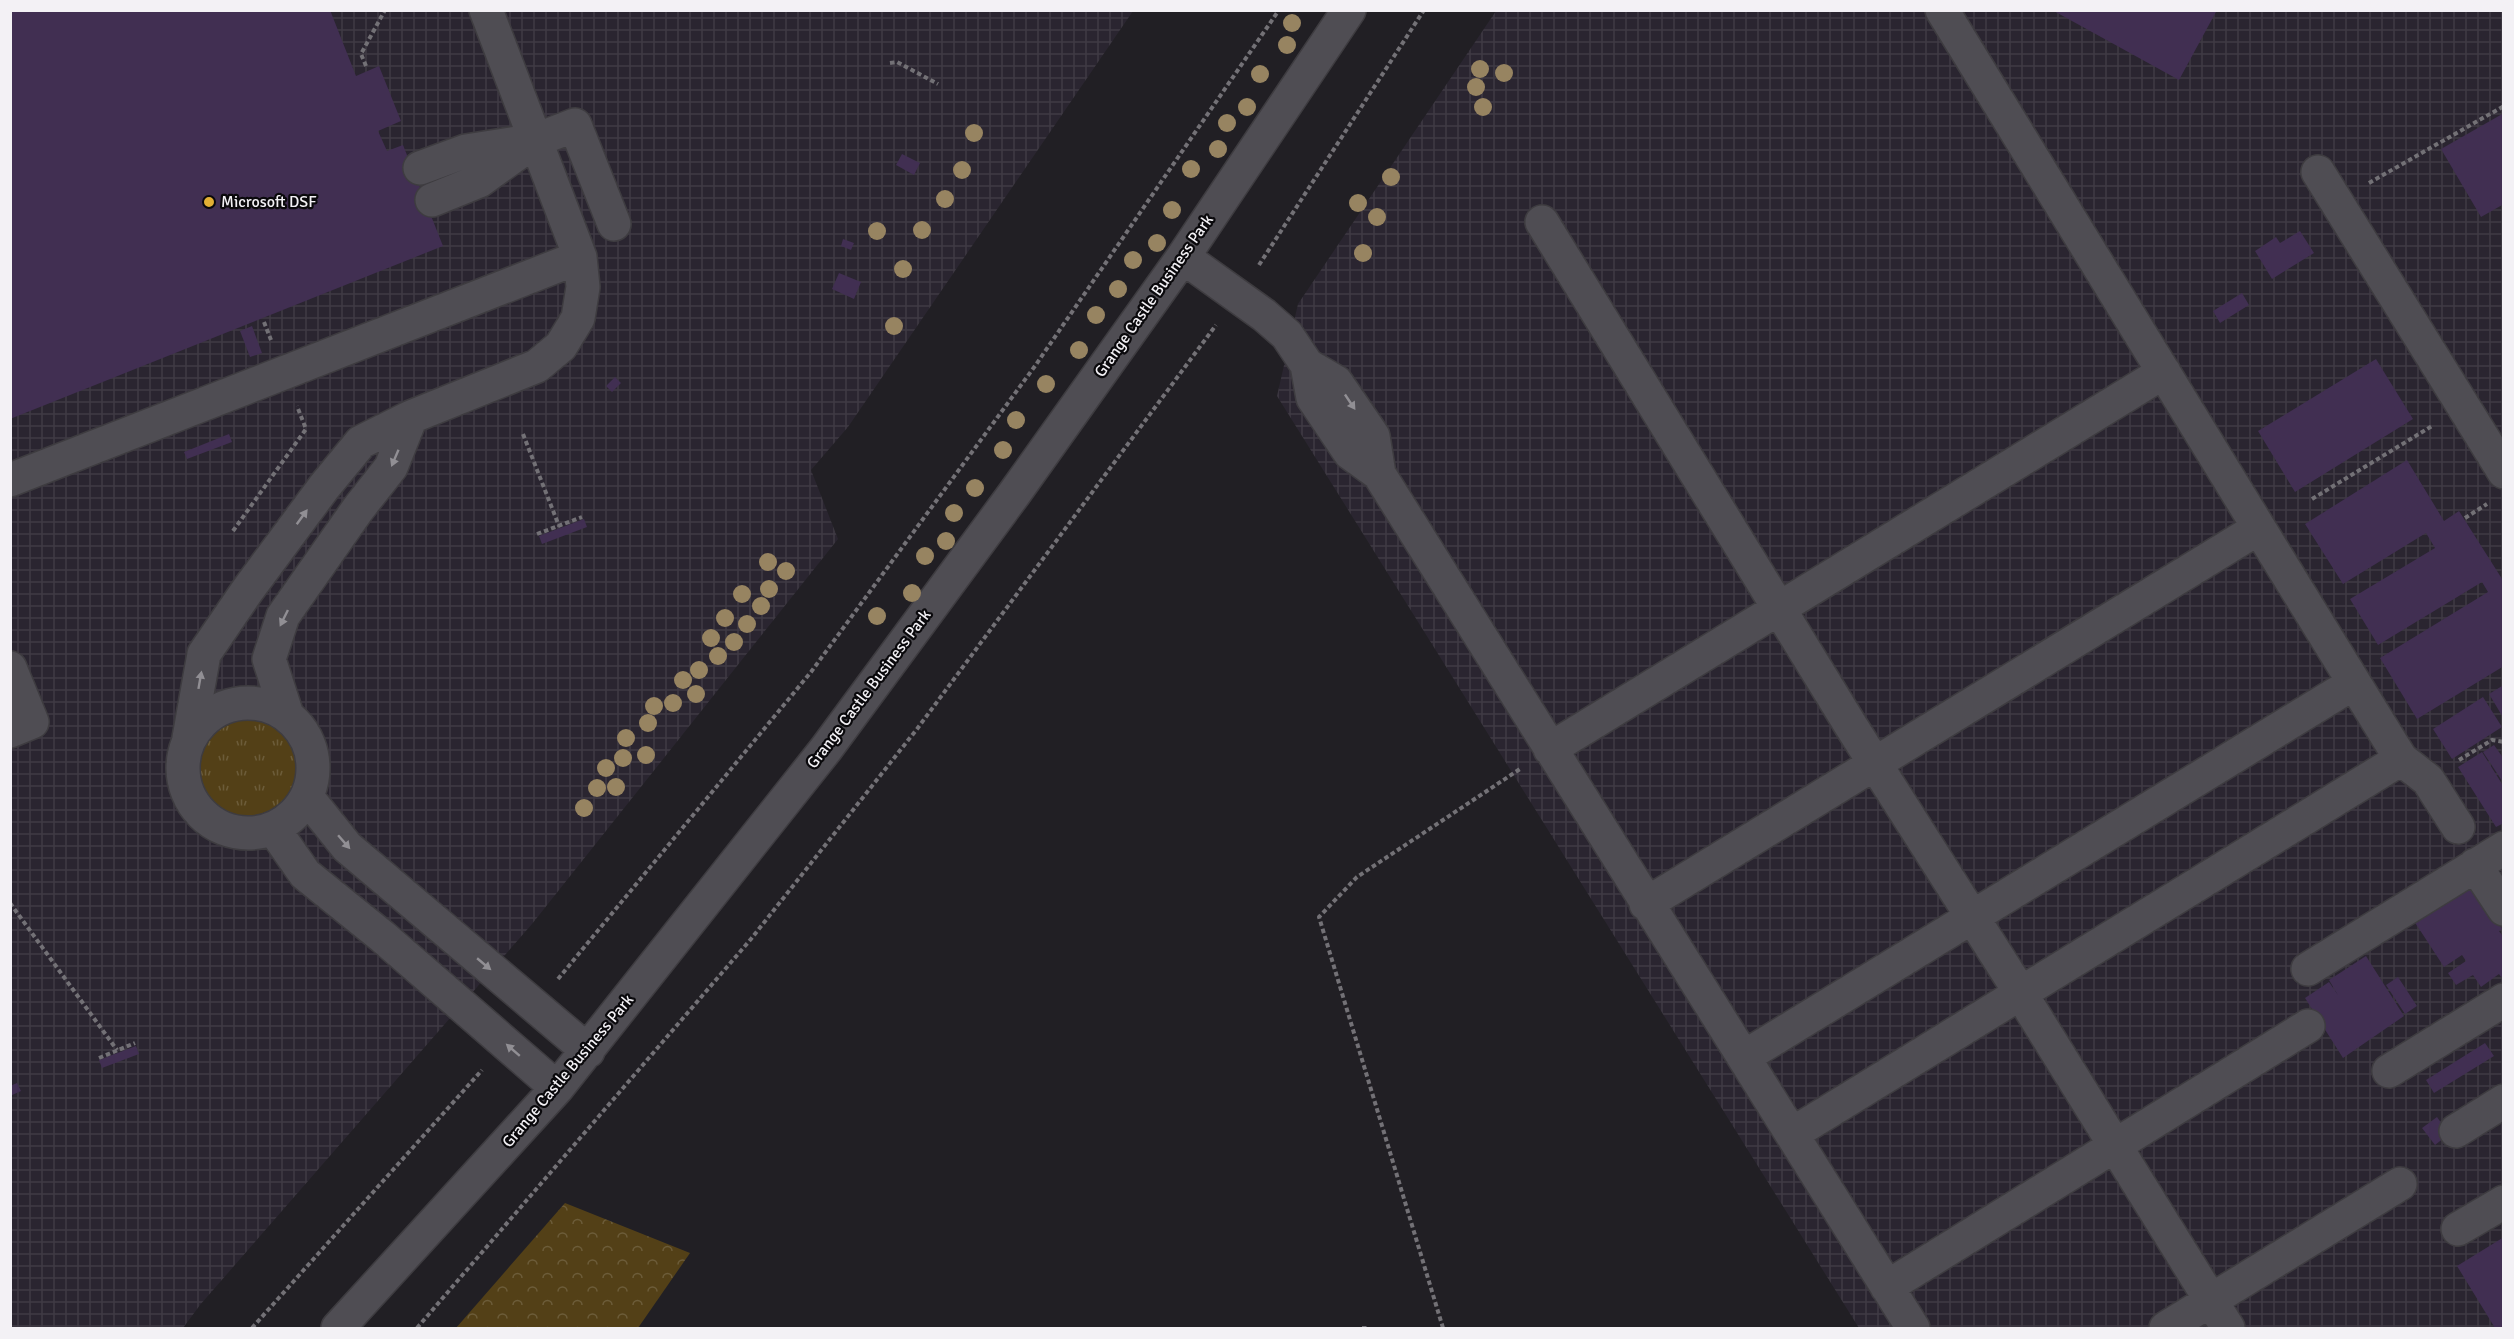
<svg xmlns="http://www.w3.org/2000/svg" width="2514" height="1339" font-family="Signika,sans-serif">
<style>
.industrial{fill:url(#industrial-grid)}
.grass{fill:url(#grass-tufts)}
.forest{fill:url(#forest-crowns)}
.building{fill:#412f52}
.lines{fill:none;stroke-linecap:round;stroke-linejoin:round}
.minor-casing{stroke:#3e3c40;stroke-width:36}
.path{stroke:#737176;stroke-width:4;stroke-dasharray:4.5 3;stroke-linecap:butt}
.minor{stroke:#4f4d53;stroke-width:33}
.tree{fill:#978461}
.oneway{fill:#918f94}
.poi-dot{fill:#e2af34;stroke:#0a090c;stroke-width:2}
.labels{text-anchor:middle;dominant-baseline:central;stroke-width:4.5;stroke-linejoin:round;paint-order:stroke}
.poi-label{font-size:16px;fill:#f3f1f5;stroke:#0a090c;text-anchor:start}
.street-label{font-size:16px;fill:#f3f1f5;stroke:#0a090c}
</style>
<defs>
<pattern id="industrial-grid" width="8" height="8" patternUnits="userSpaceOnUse" patternTransform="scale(1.5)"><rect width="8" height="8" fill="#2a2530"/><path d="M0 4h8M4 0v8" fill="none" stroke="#3f3a44"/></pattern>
<pattern id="grass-tufts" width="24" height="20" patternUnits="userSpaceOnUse" patternTransform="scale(1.5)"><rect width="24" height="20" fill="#534017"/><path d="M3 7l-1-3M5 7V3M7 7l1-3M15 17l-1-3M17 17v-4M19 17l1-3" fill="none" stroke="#6c5c39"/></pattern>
<pattern id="forest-crowns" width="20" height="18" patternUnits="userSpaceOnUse" patternTransform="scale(1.5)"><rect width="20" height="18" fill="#534017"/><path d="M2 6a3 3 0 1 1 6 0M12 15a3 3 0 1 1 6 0" fill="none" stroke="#6c5c39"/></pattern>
</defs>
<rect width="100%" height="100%" fill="#211f24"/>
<path class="industrial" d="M10,11h1123l-285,416 -37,43 27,69 -306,385 -332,381 -17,23h-172z
M1496,11h1007v1317h-644l-582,-932 21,-92z"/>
<path class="grass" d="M195 765a51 51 0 1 1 102 0a51 51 0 1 1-102 0Z"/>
<path class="forest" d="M565,1203l125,50 -52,75h-182z"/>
<path class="building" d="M10,10h320l26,66 23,-10 22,55 -23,10 9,20 16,-6 40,101 -433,173z
M2052,10h165l-38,70z
M2504,113v91l-23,13 -40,-68z
M902,154l18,9 -6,12 -18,-10z
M2300,231l14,22 -42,26 -17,-28 21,-14 4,6z
M843,239l11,4 -3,7 -10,-4z
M839,273l22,9 -7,17 -22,-10z
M2242,293l7,12 -29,18 -7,-12z
M252,326l10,27 -12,4 -10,-26z
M2376,359l37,60 -118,73 -37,-61z
M615,377l6,6 -9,9 -6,-6z
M229,434l3,8 -45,17 -3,-7z
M2407,460l37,61 15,-10 45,71v84l-87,53 -37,-61 108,-66 -6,-10 -104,63 -28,-46 85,-51 -9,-15 -83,51 -38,-60z
M584,519l3,8 -45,17 -3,-8z
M2502,686l2,2v31l-15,-25z
M2483,697l19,30 -50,32 -19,-30z
M2494,745l10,14v25l-21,-32z
M2482,752l22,35v36l-8,4 -38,-60z
M2470,880l32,49 -3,2 5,7v37l-3,2 -2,-3 -18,13 -8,-12 -17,10 -8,-12 18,-12 -4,-6 -18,12 -32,-49z
M2366,956l38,60 -61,42 -38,-60 24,-16 9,13 -9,-15z
M2398,977l19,29 -12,8 -19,-29z
M2485,1043l9,13 -60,37 -8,-13z
M136,1046l3,8 -37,14 -3,-8z
M17,1083l4,8 -11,5v-10z
M2437,1117l12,17 -14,11 -13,-17z
M2504,1237v91h-9l-38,-62z"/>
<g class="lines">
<defs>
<path id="minor" d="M420,168l46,-17 70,-11 39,-15 39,99
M2318,172l186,300
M432,200l47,-19 53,-38
M1542,222l309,504 176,277
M1183,257l81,58 23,20 20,30 6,33 37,55 29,21 534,854
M1307,365l29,17 37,54 6,38
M411,417l126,-51 24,-20 17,-28 5,-31 -3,-30 -94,-247
M10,480l570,-223
M2259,528l142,231 27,21 30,47
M10,668l22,54 -22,9
M183 768a65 65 0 1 1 130 0a65 65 0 1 1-130 0Z
M189,738l15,-84 43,-63 77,-104 37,-45 50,-25 -20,50 -33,42 -75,107 -14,43 18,56
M1550,749l614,-377
M307,797l40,50 241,204
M273,828l32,46 78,63 174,151
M2475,865l29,44
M1646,904l613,-376 -317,-518
M2308,969l196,-121
M2031,1010l197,318
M1744,1057l610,-374
M2389,1071l115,-71
M2456,1131l48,-30
M1792,1134l609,-375
M2458,1229l46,-27
M1887,1287l421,-261
M338,1328l219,-240 269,-339 188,-255 169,-237 166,-247
M2166,1328l234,-144"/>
</defs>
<use href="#minor" class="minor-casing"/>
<path class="path" d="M890,63l7,-1 41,22
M366,66l-5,-12 24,-44
M2369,183l135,-77
M1259,265l165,-255
M264,322l7,18
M523,434l36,92
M2312,499l120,-73
M2465,518l22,-14
M233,531l73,-102 -9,-23
M537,534l45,-17
M2459,760l33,-20 12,2
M10,903l107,147
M558,979l253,-307 224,-306 244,-356
M99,1058l36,-15
M252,1328l230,-258
M417,1328l334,-389 166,-210 299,-404
M1362,1328h7
M1443,1328l-124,-411 38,-40 163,-108"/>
<use href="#minor" class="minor"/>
</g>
<g class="tree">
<circle cx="1292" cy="23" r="9"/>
<circle cx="1287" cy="45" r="9"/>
<circle cx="1480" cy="69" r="9"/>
<circle cx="1504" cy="73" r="9"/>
<circle cx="1260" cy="74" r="9"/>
<circle cx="1476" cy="87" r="9"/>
<circle cx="1247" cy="107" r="9"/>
<circle cx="1483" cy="107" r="9"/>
<circle cx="1227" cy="123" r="9"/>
<circle cx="974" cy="133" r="9"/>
<circle cx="1218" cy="149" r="9"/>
<circle cx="1191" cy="169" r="9"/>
<circle cx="962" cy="170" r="9"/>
<circle cx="1391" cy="177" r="9"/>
<circle cx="945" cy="199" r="9"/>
<circle cx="1358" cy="203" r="9"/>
<circle cx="1172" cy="210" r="9"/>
<circle cx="1377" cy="217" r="9"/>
<circle cx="922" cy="230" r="9"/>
<circle cx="877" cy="231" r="9"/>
<circle cx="1157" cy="243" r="9"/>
<circle cx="1363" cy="253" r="9"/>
<circle cx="1133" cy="260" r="9"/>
<circle cx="903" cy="269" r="9"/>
<circle cx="1118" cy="289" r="9"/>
<circle cx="1096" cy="315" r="9"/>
<circle cx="894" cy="326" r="9"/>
<circle cx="1079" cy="350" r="9"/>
<circle cx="1046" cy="384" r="9"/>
<circle cx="1016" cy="420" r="9"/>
<circle cx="1003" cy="450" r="9"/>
<circle cx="975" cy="488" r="9"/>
<circle cx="954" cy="513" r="9"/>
<circle cx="946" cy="541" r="9"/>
<circle cx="925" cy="556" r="9"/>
<circle cx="768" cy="562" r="9"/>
<circle cx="786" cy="571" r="9"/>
<circle cx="769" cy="589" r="9"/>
<circle cx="912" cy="593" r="9"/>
<circle cx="742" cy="594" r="9"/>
<circle cx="761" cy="606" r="9"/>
<circle cx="877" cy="616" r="9"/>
<circle cx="725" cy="618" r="9"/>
<circle cx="747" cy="624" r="9"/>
<circle cx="711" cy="638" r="9"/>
<circle cx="734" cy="642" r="9"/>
<circle cx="718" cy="656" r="9"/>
<circle cx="699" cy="670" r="9"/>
<circle cx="683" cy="680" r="9"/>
<circle cx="696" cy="694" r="9"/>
<circle cx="673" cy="703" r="9"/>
<circle cx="654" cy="706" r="9"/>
<circle cx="648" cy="723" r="9"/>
<circle cx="626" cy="738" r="9"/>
<circle cx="646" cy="755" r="9"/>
<circle cx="623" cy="758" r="9"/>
<circle cx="606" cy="768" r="9"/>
<circle cx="616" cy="787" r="9"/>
<circle cx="597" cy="788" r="9"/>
<circle cx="584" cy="808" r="9"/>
</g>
<defs><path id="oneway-solid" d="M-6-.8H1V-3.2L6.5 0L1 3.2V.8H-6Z" transform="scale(1.5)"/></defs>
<g class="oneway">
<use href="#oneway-solid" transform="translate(1350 402) rotate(56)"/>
<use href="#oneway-solid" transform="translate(395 458) rotate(113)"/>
<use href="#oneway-solid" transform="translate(302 517) rotate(-54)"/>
<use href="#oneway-solid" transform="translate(284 618) rotate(116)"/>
<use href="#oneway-solid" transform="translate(200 680) rotate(-80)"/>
<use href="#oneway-solid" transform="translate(344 842) rotate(49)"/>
<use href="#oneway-solid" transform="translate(484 964) rotate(40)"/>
<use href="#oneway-solid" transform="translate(513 1050) rotate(-139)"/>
</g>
<circle class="poi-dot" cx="209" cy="202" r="6"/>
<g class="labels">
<g class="poi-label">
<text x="221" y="202">Microsoft DSF</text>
</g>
<g class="street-label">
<text transform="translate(1154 296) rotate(-55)">Grange Castle Business Park</text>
<text transform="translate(869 689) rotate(-53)">Grange Castle Business Park</text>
<text transform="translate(568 1071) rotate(-50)">Grange Castle Business Park</text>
</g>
</g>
<rect width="2514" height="1339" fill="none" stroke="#f3f1f5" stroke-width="24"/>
</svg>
